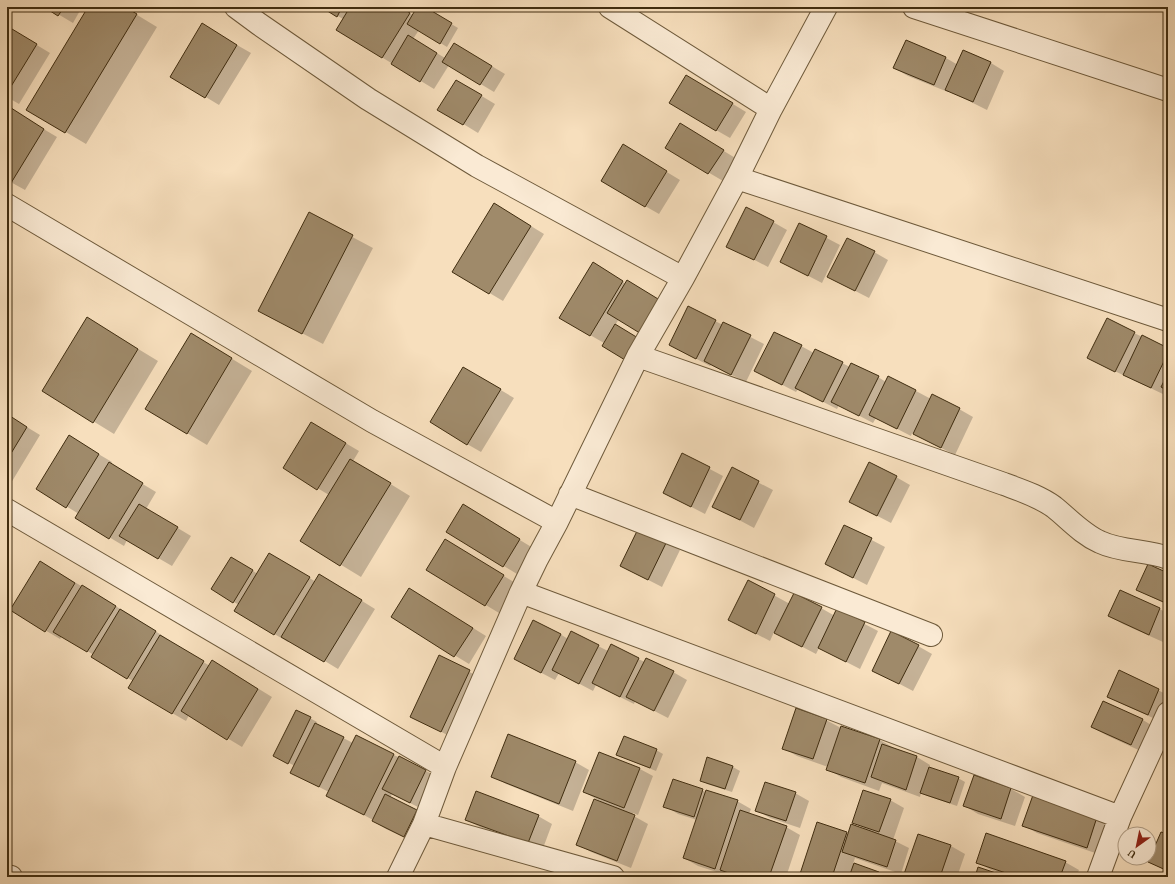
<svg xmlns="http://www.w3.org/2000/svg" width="1175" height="884" font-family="'Gentium Book Plus',serif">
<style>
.shadow{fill:#0003}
.building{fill:#9f8a6a;stroke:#402d10}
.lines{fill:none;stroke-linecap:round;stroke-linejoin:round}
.minor-casing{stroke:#6e5a3b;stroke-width:24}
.minor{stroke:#faead4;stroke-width:22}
</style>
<rect width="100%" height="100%" fill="#f7dfbd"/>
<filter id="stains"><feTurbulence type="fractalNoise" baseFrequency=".005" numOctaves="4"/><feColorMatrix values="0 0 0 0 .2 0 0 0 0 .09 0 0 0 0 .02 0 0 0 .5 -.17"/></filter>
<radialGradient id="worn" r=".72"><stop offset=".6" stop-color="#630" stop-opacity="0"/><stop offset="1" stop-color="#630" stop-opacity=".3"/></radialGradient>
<path class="shadow" d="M46,7h36l-9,16z
M89,7h35l33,20 -71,117 -59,-35z
M323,7h77l13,8 5,-8h5l35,21 -11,19 -28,-17 -6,9 32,19 23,-6 37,22 -11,18 -45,-27 -15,24 -97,-59 6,-11z
M7,27l43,26 -31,51 -12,-7z
M216,33l35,20 -32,52 -48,-29z
M906,41l40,17 12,7 6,-14 27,12 13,8 -17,39 -38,-19 -1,1 -40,-16 -14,-8z
M700,84l46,28 -16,26 -14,-8z
M470,89l25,15 -17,29 -39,-24z
M8,108l49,29 -32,53 -18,-10v-70z
M694,133l43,26 -14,22 -56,-33z
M637,154l43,26 -21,34 -14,-8z
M508,212l36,22 -41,67 -49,-29z
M309,214l64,34 -50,96 -64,-33z
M773,222l14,8 -19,37 -40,-21z
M800,224l40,21 -18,38 -27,-14z
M874,252l14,8 -19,38 -41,-21z
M607,272l19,12 -7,35 -15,24 -14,-8z
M715,321l8,4v-2l41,21 -18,38 -35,-17 -1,1 -40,-21z
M107,330l51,31 -44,73 -70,-43z
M1134,333l34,16v41l-3,5 -63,-30z
M211,346l41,25 -45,74 -20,-12z
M801,346l13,7 28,10 8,4 28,10 8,5 30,9 15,8 28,10 14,8 -18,38 -43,-22 -1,3 -35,-18 -3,5 -34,-18 -2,4 -39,-20 -2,3 -40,-21z
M477,376l37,22 -33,54 -14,-8z
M7,415l33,20 -29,48 -4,-3z
M325,431l34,20 -6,10 57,35 -49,81 -59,-36 27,-46 -45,-27z
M83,445l29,17 -1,3 45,27 -10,17 45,27 -19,30 -45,-26 -3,6 -47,-28 2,-4 -41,-25z
M683,455l40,21 -18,38 -27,-14z
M732,469l41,21 -19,38 -41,-22z
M896,477l14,8 -19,38 -27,-14z
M477,514l56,34 -16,26 -70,-42z
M845,526l40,21 -18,38 -41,-21z
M667,542l13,8 -18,37 -41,-21z
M459,549l58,35 -18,29 -71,-43z
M231,558l27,16 26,-12 32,20 17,1 42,26 -37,60 -48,-29 -2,2 -53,-31 4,-6 -27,-16z
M54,570l75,44 40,26 -1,1 42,25 16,3 46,28 -30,50 -53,-32 -3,6 -14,-8 -39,-32 -41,-24 2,-2 -32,-19 -2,3 -49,-29z
M1168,574v31l-31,-15z
M748,581l42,23 31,4 14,8 3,-6 40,21 -18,38 -41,-21 -3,6 -42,-22 -4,9 -27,-14z
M423,597l63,39 -17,28 -77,-47z
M1160,609l8,5v15l-5,13 -40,-18 -14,-8z
M560,634l8,5 30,7 10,5 30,8 7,3 28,10 14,8 -19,38 -33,-17 -1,3 -38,-19 -3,6 -34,-18 -4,7 -40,-21z
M918,646l14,8 -19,37 -40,-21z
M440,657l43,22 -28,60 -44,-23z
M1120,672l48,23v13l-6,14 -40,-18 -14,-8z
M1103,702l40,18 13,8 -11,25 -39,-18 -14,-8z
M297,711l20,11 -1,2 37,19 3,-7 84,42 -16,32 -32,-16 -2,4 40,21 -12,25 -32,-15 -13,-8v-1l-46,-25 2,-3 -24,-12 -10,-14 -14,-7z
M826,720l15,8 39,12 14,8 23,9 13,8 -1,3 29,10 7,4 -8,24 -30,-10 -6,-3 -1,4 -38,-14 -3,8 -38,-14 -14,-8 1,-2 -31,-11 -14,-8z
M656,750l7,4 -7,17 -32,-13z
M708,759l25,8 7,4 -8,21 -25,-8 -6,-4z
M575,762l14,8 -16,41 -67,-27 -13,-8z
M640,769l13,7 -15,39 -5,-2 -1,2 16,9 -17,44 -40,-16 -14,-8 23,-43 -16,-9z
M975,777l36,12 14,8 -10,29 -37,-12 -13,-8z
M673,780l33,12 31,9 14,8 -2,5 37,13 14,8 -14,42h-52l-5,-3v2l-31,-10 -14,-8 13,-38 -19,-6 -13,-8z
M795,793l14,8 -9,27 -30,-10 -14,-8z
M890,800l14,8 -11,32 16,8 -8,26 -46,-16 -2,6 26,9 7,4h-86l18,-54 31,11 16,-5 -12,-7z
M538,816l14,8 -10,27 -62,-24 -14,-7z
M1097,818l14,8 -10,29 -64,-22 -14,-8z
M919,835l32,11 14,8 -8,23h-53z
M1168,836v36l-19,-10z
M977,862h88l14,8 -3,7h-65l-20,-7z"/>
<path class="building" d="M44,7h20l-6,9z
M88,7h37l12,7 -72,119 -39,-23z
M321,7h21l-5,10z
M350,7h51l9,6 -28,45 -46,-28z
M417,7h8l27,16 -12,21 -33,-20z
M202,23l35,22 -32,53 -35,-21z
M7,26l30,18 -30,49z
M408,35l29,18 -17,29 -29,-18z
M906,40l40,17 -12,28 -41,-17z
M454,43l38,23 -12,19 -38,-23z
M963,50l28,12 -18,40 -28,-12z
M686,75l47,28 -17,28 -47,-28z
M456,80l26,15 -19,30 -26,-15z
M8,106l36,23 -33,54 -4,-2z
M680,123l44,27 -16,24 -43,-26z
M623,144l44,27 -22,36 -44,-26z
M494,203l37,23 -42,68 -37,-22z
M746,207l28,14 -20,39 -28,-13z
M309,212l44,23 -51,99 -44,-23z
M799,223l28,13 -19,40 -28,-14z
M847,238l28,13 -20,40 -28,-14z
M593,262l30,19 -33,55 -31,-18z
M627,280l36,22 -20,33 -36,-22z
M688,306l28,14 -20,39 -27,-14z
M87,317l51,32 -45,74 -51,-32z
M1107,318l28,14 -20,40 -28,-14z
M723,322l28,13 -20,40 -27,-14z
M615,324l28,17 -13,22 -28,-17z
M774,332l28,13 -20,40 -28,-14z
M191,333l41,25 -45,76 -42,-25z
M1142,335l26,13v5l-17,35 -28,-13z
M815,349l28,13 -20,40 -28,-14z
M851,363l28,13 -20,40 -28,-14z
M463,367l38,22 -34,56 -37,-23z
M1168,373v18l-7,-4z
M888,376l28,14 -19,39 -28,-14z
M932,394l28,14 -19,40 -28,-14z
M7,414l20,13 -20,33z
M311,422l35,21 -29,47 -34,-22z
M69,435l30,19 -33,54 -30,-19z
M682,453l28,14 -19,40 -28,-14z
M350,459l41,24 -51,83 -40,-25z
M109,462l34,21 -34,56 -34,-21z
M869,462l28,14 -20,40 -28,-14z
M732,467l27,14 -19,39 -28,-13z
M139,504l39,23 -20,32 -39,-23z
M463,504l57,35 -17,28 -57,-35z
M844,525l28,13 -19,40 -28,-14z
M639,527l28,14 -19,39 -28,-14z
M445,539l59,36 -19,31 -59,-36z
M269,553l41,24 -36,58 -40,-24z
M231,557l22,13 -20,33 -22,-14z
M40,561l35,22 -30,49 -35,-22z
M1148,564l20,9v31l-32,-14z
M319,574l43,26 -38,62 -43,-25z
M748,580l27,14 -19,40 -28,-14z
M82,585l34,21 -29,46 -34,-20z
M409,588l64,40 -19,29 -63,-40z
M1120,590l40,18 -11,27 -41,-19z
M794,593l28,14 -20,40 -28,-14z
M837,608l28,14 -19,40 -28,-14z
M120,609l36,22 -29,48 -36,-22z
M533,620l28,14 -20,39 -27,-14z
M571,631l28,14 -20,39 -27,-14z
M891,631l28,14 -20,39 -27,-13z
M160,635l44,26 -32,53 -44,-26z
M611,644l28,14 -19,39 -28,-14z
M439,655l31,15 -29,62 -31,-15z
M646,658l28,13 -20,40 -28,-14z
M212,660l46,29 -31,51 -46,-29z
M1119,670l40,19 -11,26 -41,-18z
M1103,701l40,18 -12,26 -40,-18z
M796,708l31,11 -14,40 -31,-10z
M296,710l15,7 -23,47 -15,-8z
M315,723l29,14 -25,50 -29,-14z
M841,726l39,13 -15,44 -39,-13z
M508,734l68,27 -17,43 -68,-27z
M356,735l38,19 -30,61 -38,-19z
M624,736l33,13 -7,19 -34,-13z
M882,744l35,12 -11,34 -35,-13z
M599,752l41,16 -16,40 -41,-16z
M399,756l27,14 -16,33 -28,-14z
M707,757l26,9 -8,23 -25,-8z
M929,767l30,10 -9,26 -30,-10z
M974,775l37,13 -10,31 -38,-13z
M673,779l30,10 -9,28 -31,-10z
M765,782l31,10 -10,29 -31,-10z
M706,790l32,10 -23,69 -32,-11z
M863,790l28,9 -12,33 -27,-9z
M476,791l63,24 -11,28 -63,-23z
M385,794l32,16 -13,27 -32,-16z
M1033,795l64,22 -10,31 -65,-22z
M594,799l41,16 -18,46 -41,-16z
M740,810l47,16 -18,51h-29l-20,-7z
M817,822l30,10 -15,45h-33z
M851,824l45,16 -9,27 -45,-15z
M1161,832l7,2v37l-20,-9z
M986,833l80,28 -6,16h-42l-42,-14z
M918,834l33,11 -11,32h-37z
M854,863l25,9 -2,5h-28z
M978,867l30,10h-33z"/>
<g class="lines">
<defs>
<path id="minor" d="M236,7l23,17 109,75 109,67 206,112
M610,7l161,102
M914,7l254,83
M737,178l431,142
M7,205l365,216 185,101
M638,356l366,128c16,6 35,12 50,23 15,12 28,27 46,35 21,10 46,8 68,16
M570,494l361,141
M7,510l438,257
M521,592l599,225
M424,824l189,53
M7,876l4,1
M398,877l26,-53 21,-57 76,-175 16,-33 20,-37 81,-166 45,-78 54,-100 34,-69 55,-102
M1098,877l22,-60 48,-104"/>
</defs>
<use href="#minor" class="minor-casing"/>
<use href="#minor" class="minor"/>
</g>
<rect width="1175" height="884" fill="none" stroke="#f7dfbd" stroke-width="24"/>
<rect x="8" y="8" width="1159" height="868" fill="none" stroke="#402d10" stroke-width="2"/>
<rect x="12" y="12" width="1151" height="860" fill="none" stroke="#402d10"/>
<g transform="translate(1137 846) rotate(213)"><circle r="19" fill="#faead4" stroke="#b09e86"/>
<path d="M0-3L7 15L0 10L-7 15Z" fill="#8f2418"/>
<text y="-6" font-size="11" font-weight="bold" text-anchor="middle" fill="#402d10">U</text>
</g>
<rect width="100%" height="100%" filter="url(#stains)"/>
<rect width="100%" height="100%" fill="url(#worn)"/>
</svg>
